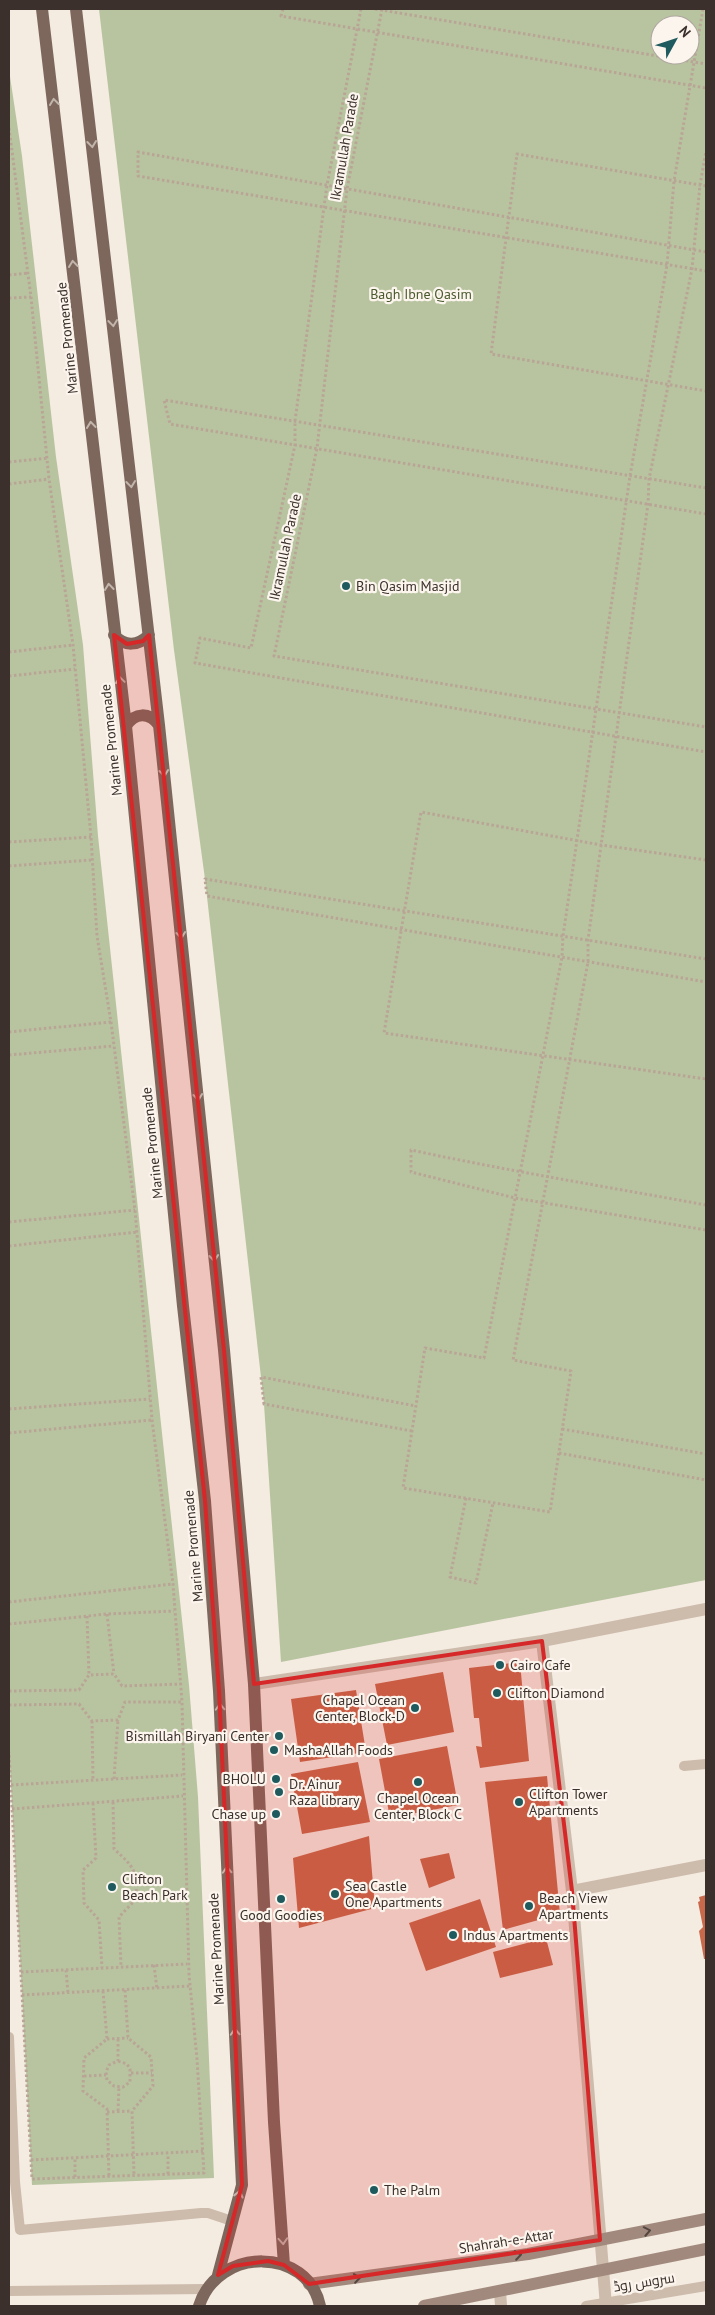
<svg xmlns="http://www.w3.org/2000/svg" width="715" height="2315" font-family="'PT Sans',Cairo,sans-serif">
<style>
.green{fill:#b8c4a0;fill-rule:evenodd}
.building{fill:#c8694b}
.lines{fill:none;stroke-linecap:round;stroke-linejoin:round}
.path{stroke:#b9a596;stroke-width:3;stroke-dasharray:2.5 2.5;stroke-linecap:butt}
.service{stroke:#cdbbac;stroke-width:10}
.minor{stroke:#cdbbac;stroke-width:12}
.tertiary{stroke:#cdbbac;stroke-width:12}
.secondary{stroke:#a18a7d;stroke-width:12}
.primary{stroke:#7d675c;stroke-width:12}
.oneway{stroke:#c2b5ac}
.oneway2{stroke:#544640}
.marked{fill:#d62828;fill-opacity:0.2;stroke:#d62828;stroke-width:4;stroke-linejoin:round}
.poi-dot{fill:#1f5a5e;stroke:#fbf5ee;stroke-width:2}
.labels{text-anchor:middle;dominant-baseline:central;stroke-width:4.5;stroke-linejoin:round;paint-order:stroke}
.street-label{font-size:14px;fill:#3b302b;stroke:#fbf5ee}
.park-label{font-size:14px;fill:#4a5a2e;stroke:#fbf5ee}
.poi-label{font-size:14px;fill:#3b302b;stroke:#fbf5ee;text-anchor:start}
</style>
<rect width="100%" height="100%" fill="#f4ebe1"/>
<path class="green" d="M99,9h607v1571l-425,82 -17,-258 -59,-525 -31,-229zM660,25h30v30h-30z
M9,70l13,86 34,301 27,188 15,191 91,849 9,112 16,381 -182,7 -23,-437z"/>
<path class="building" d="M520,1662l9,99 -49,7 -4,-22 6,1 -3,-29h-5l-5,-50z
M443,1672l11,60 -67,13 -12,-61z
M356,1690l10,62 -66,10 -9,-63z
M447,1746l11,59 -68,13 -11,-59z
M358,1762l12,60 -68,12 -11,-60z
M547,1776l13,138 -57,16 -18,-148z
M369,1836l6,72 -76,20 -6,-70z
M449,1853l6,25 -26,10 -9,-29z
M706,1895v64h-2l-5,-28 4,-4 -5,-25 2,-1 -1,-4z
M480,1899l16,48 -70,24 -17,-48z
M546,1938l7,27 -53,13 -7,-26z"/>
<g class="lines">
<path class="path" d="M283,9l-2,7 425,72
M361,9l-34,176 -32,236v24l-44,203 -51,-10 -5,25 511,89
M375,9l331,55
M382,9l-35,180 -30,259 -43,208 432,71
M703,9l-29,172 -7,84 -37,211 -67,460 -1,21 -78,401 -59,-10 -22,140 147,24 21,-141 -58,-11 75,-398v-22l60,-436 1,-25 43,-210 8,-84 6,-34
M9,128l22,169 18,182 24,166 18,192 6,99 14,86 24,188 17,210 21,164 9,118 7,272 8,85 7,114 -172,6 -23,-427
M706,186l-189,-32 -26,200 215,37
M706,252l-568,-100v24l568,95
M9,275l19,-2
M9,298l22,-1
M9,462l39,-4
M9,484l40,-5
M706,488l-542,-88 6,24 536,90
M9,652l64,-7
M9,676l66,-7
M9,842l82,-5
M706,860l-105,-15 -180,-33 -37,221 322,46
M9,866l82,-6
M706,959l-501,-80 2,17 499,86
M9,1032l102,-10
M9,1055l104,-9
M706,1205c-98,-18 -197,-34 -295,-55v22l104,26 191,32
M9,1222l126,-12
M9,1246l128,-14
M9,1409l141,-10
M562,1429l144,25
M412,1431l-148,-27 -3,-27 155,29
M9,1433l143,-13
M559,1453l147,27
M466,1498l-16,79 26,6 17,-80
M9,1602l164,-18
M107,1614l7,60
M87,1616l2,59
M9,1624l98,-10 67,-3
M9,1691l70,-1 10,-15 25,-1 8,12 59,-2
M9,1705l70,-1 13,17 26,-1 7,-18h57
M92,1721l1,59
M114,1779l4,-59
M11,1785l171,-10
M113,1802l1,47c21,19 23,21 22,50l-17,18 2,50
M93,1803l3,55 -13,12 1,33 15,17 3,48
M12,1809l171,-13
M154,1965l3,24
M66,1970l2,23
M21,1972l166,-8
M125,1990l3,48 23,19 2,29 -21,25 2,64
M103,1991l4,48 -23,19 -1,33 24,18 2,67
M22,1995l168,-9
M107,2039l21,-1
M118,2039v22l-9,4 -3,7 1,8 7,6 9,1 7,-5v-13l-3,-5 -9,-3
M131,2073h21
M84,2076l22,-1
M118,2111l1,-25
M107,2112l25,-1
M31,2160l172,-9
M168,2174v-20
M75,2177v-19"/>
<path class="service" d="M684,1766l22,-2
M9,2037l6,145 5,48 181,-17h7l24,8
M9,2291l197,-2
M586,2306l120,-20"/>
<path class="minor" d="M542,1641l30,250 34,415
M254,1684l288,-43 164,-32
M572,1891l134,-26"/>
<path class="tertiary" d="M500,2291l1,15"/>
<path class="secondary" d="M309,2284l219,-30 178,-35
M424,2306l282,-57"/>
<path class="primary" d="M42,9l84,717 57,580 22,195 14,190 23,494 -24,90
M76,9l83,716 65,625 30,334 20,438 10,143
M114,635c11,12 24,11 35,0
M126,726c9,-14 23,-14 33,-1
M199,2306c19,-60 109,-59 121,0"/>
</g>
<defs><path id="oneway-chevron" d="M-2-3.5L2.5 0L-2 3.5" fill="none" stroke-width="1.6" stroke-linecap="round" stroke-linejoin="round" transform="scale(1.25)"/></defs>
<g class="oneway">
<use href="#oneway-chevron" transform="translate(54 102) rotate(-97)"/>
<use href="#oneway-chevron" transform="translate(92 144) rotate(83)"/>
<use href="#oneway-chevron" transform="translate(73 264) rotate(-97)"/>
<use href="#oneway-chevron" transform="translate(113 323) rotate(83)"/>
<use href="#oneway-chevron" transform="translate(91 425) rotate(-96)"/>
<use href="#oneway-chevron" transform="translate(131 484) rotate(83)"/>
<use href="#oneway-chevron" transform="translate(109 587) rotate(-96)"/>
<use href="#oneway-chevron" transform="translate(120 680) rotate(-98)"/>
<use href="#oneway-chevron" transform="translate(164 773) rotate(84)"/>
<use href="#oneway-chevron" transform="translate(181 935) rotate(84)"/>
<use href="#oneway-chevron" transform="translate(198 1097) rotate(84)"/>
<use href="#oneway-chevron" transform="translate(214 1258) rotate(84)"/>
<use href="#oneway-chevron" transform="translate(220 1707) rotate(-93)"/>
<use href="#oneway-chevron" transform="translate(227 1870) rotate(-93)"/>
<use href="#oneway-chevron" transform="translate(235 2032) rotate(-93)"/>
<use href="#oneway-chevron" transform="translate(239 2194) rotate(-76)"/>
<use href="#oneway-chevron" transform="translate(283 2241) rotate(86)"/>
</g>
<g class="oneway2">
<use href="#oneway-chevron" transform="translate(647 2231) rotate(-11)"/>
<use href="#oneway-chevron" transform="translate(518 2255) rotate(-8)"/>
<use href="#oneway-chevron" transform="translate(357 2278) rotate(-8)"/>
</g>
<path class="marked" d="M114,635l13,9 16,-3 6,-6 75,715 30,334 288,-43 30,250 28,349 -291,44 -25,-19 -16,-4 -35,5 -15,9 24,-90 -23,-494 -14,-190z"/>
<g class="poi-dot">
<circle cx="346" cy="586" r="5"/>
<circle cx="500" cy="1665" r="5"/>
<circle cx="497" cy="1693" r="5"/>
<circle cx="415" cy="1708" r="5"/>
<circle cx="279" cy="1736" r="5"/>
<circle cx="274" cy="1750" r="5"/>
<circle cx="276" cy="1779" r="5"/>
<circle cx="418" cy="1782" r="5"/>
<circle cx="279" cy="1792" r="5"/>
<circle cx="519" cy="1802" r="5"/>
<circle cx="276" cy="1814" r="5"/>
<circle cx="112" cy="1887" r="5"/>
<circle cx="335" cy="1894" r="5"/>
<circle cx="281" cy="1899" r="5"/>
<circle cx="529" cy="1906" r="5"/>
<circle cx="453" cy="1935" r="5"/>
<circle cx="374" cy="2190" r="5"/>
</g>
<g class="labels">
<g class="street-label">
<text transform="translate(344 147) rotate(-80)">Ikramullah Parade</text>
<text transform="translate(67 338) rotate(-96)">Marine Promenade</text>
<text transform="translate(285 547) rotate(-78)">Ikramullah Parade</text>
<text transform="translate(111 740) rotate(-96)">Marine Promenade</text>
<text transform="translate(152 1143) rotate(-96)">Marine Promenade</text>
<text transform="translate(193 1546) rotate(-95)">Marine Promenade</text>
<text transform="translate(216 1949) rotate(-93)">Marine Promenade</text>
<text transform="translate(506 2241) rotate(-9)">Shahrah-e-Attar</text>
<text transform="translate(644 2282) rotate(-9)">سروس روڈ</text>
</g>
<g class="park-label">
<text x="421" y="294">Bagh Ibne Qasim</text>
</g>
<g class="poi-label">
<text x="356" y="586">Bin Qasim Masjid</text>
<text x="510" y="1665">Cairo Cafe</text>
<text x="507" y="1693">Clifton Diamond</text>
<text x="405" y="1700" text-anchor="end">Chapel Ocean<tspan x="405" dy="16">Center, Block-D</tspan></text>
<text x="269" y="1736" text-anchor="end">Bismillah Biryani Center</text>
<text x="284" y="1750">MashaAllah Foods</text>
<text x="266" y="1779" text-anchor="end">BHOLU</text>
<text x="289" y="1784">Dr. Ainur<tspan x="289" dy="16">Raza library</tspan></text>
<text x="529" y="1794">Clifton Tower<tspan x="529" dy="16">Apartments</tspan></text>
<text x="418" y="1798" text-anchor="middle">Chapel Ocean<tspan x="418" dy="16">Center, Block C</tspan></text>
<text x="266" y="1814" text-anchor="end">Chase up</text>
<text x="122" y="1879">Clifton<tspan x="122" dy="16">Beach Park</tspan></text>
<text x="345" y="1886">Sea Castle<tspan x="345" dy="16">One Apartments</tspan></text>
<text x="539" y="1898">Beach View<tspan x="539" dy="16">Apartments</tspan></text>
<text x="281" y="1915" text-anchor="middle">Good Goodies</text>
<text x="463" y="1935">Indus Apartments</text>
<text x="384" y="2190">The Palm</text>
</g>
</g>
<rect width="715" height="2315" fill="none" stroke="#3b302b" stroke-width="20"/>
<g transform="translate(675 40) rotate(50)"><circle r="24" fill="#fbf5ee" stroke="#aea6a0"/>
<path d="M0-4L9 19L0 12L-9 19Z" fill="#1f5a5e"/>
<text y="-8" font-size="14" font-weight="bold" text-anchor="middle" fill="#3b302b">N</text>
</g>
</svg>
